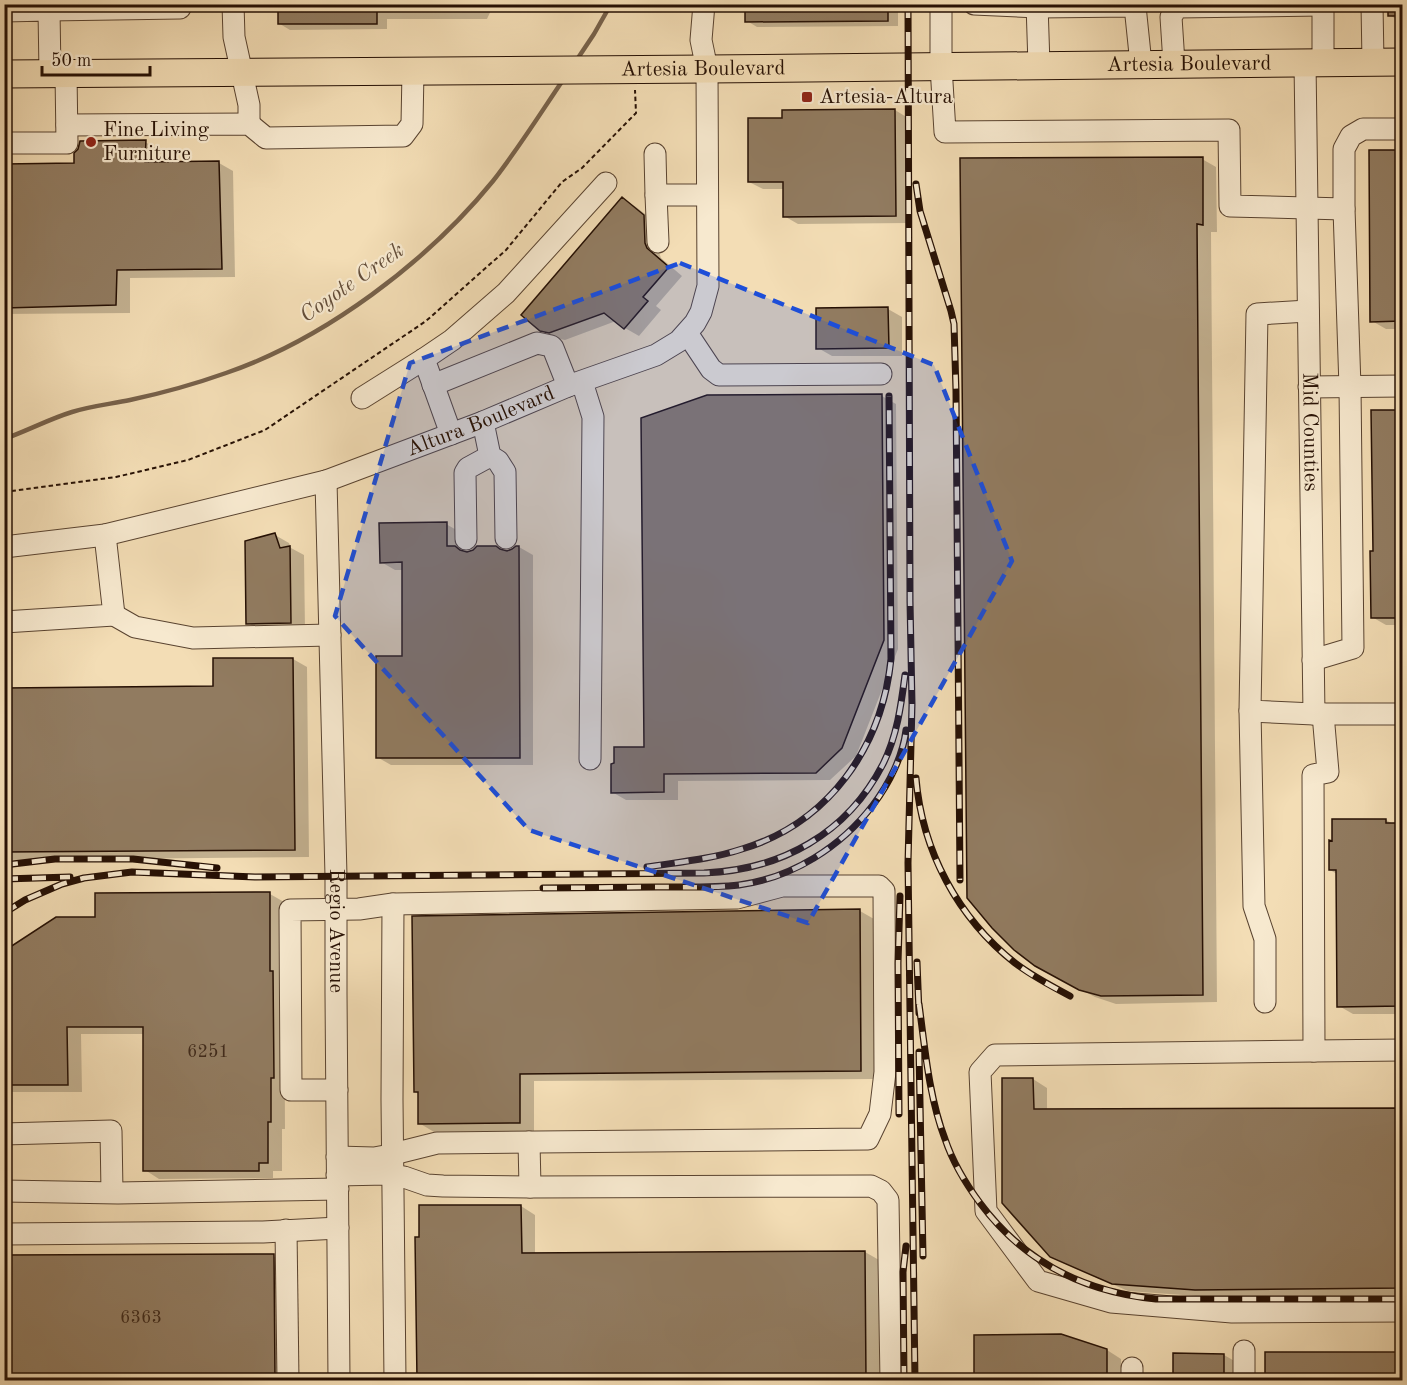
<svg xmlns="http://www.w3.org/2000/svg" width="1407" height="1385" font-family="'Old Standard TT',serif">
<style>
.shadow{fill:#0003}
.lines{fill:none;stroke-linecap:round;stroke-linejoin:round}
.stream{stroke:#77614a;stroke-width:4.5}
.building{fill:#917b60;stroke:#261004;stroke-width:1.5}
.minor-casing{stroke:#594330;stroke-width:23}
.major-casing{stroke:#261004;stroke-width:29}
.path{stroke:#261004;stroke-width:2;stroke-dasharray:4.5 3;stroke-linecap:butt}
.minor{stroke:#f7e9cf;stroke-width:21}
.major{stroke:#f3ddb5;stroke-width:27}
.rail-casing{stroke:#261004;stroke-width:7}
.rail{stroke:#f7e9cf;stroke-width:4.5;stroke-dasharray:14;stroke-linecap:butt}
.marked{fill:#1d4ed8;fill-opacity:0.2;stroke:#1d4ed8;stroke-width:4.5;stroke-dasharray:12 8;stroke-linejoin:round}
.poi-dot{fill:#8f2418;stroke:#f7e9cf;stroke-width:2}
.labels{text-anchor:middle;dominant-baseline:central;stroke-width:4.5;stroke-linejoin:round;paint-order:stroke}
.number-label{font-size:18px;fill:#412b1b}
.street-label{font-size:21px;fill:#261004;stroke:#f7e9cf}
.poi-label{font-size:21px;fill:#261004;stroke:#f7e9cf;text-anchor:start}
.water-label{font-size:22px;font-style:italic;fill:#634d39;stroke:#f7e9cf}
</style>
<rect width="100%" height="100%" fill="#f3ddb5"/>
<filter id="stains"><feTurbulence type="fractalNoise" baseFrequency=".00333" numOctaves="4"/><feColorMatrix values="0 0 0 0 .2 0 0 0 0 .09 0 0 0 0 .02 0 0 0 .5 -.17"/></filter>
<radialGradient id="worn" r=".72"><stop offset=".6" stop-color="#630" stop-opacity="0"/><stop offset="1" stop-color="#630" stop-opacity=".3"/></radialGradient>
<path class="shadow" d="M279,4h215l-7,15h-100v10l-97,1 -10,-6z
M747,4h151v22l-141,1 -10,-6z
M1389,4h13v17h-2l-11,-6z
M895,110l13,8 1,105 -111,1 -14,-8v-27h-21l-14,-7 34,-62z
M145,142l14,8v13h60l14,8 2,106 -105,1v35l-126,1v-149h72z
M1370,152h32v177h-16l-14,-8z
M1202,159l14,8 1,65h-6l6,770 -101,2 -21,-7 -44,-23z
M622,198l14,9 22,17 1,28 2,6 21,18 -26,30 5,4 -22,26 -14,-8 -9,-7 -51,19 -10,-2 -15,-9z
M888,309l14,8v39h-70l-14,-8z
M882,396l14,8 2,245 -42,107 -26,24 -152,1v19h-52l-14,-8 34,-44z
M1402,411v214h-16l-14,-8 3,-65 -2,-140z
M446,524l14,8v18l4,3 42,-1 13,-5 14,8v210h-142l-14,-8 27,-100v-87h-9l-14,-8z
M275,535l14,8 2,5 13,7 1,75 -43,1 -14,-8z
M293,659l14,8 2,190 -305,3v-171l211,-2z
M1386,820l7,4h9v190h-49l-14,-8 -2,-132 -7,-4 3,-27v-22z
M270,894l14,8 1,227h-3v42h-9v7l-114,1 -14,-9 -1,-136h-63l1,58h-78v-139l92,-35z
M860,911l14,8 1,160 -341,2v50l-100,1 -15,-9v-29l-4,-2z
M1033,1079l14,9v23l355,-2v187l-192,1 -82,-6 -62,-27 -15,-8 -48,-176z
M521,1206l14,9v40l330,-3 14,8 1,120h-462l-1,-141z
M4,1256h269l14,8 2,116h-285z
M975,1336l132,14 14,9v21h-146z
M1266,1354h136v26h-136z
M1174,1355h50l14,8v17h-64z"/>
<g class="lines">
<path class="stream" d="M576,61l18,-27 17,-30
M4,439c23,-8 45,-20 68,-27 19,-6 39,-8 58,-12 33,-7 65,-16 96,-27 99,-34 201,-111 267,-192 25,-32 47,-67 70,-101"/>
</g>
<path class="building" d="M278,4h99v20h-99z
M745,4h143v17l-143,1z
M1388,4h14v12h-14z
M895,109l1,107 -113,1v-35h-35v-64h34v-8z
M146,140l-1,22 74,-1 3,108 -105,1 -1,35 -112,3v-144l70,-1v-10l4,-4 2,-8z
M1369,150h33v171l-32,1z
M1203,157v68l-6,-1 6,771 -102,1 -22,-6 -44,-24 -21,-16 -22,-22 -25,-30 -7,-740z
M622,197l22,18 1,28 2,5 22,19 -26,30 5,4 -24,28 -20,-16 -55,20 -9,-2 -19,-16z
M888,307l1,41 -73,1v-41z
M882,394l2,246 -42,108 -26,25 -152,1v18l-53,1v-29l3,-1v-16h30l-3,-329 66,-23z
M1371,410h31v208h-31l-1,-67h3z
M447,522v24h8l5,4 7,2 6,-2 4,-4h19l4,3 7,2 5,-2 4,-3h3l1,212h-144v-102h26v-94l-22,1 -1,-40z
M275,533l5,15 10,-2 1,77 -45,1 -1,-83z
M213,658h80l2,192 -291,2v-164l209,-2z
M1332,819h54v4h16v183l-65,1 -1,-137h-7v-30l3,1z
M270,892v79h3l1,107h-3v44h-3v41h-9v8h-116v-144h-76l1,58h-64v-134l52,-34h39v-24z
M860,909l1,162 -341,3v49l-102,1v-32h-4l-2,-176z
M1002,1078h31l1,31 368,-1v180l-207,2 -83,-6 -62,-27 -48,-54z
M419,1205h102l1,48 343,-2 1,129h-449l-2,-143h4z
M274,1254l1,126h-271v-125z
M1061,1334l46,15v31h-133v-45z
M1265,1352h137v28h-137z
M1173,1353l51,1v26h-51z"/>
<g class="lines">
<defs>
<g id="minor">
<path d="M49,4v6l131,-2v-4"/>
<path d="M233,4l1,33 15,68v19"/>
<path d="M941,4v62l4,66 284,-2 1,76 114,3v-60l7,-13 12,-7h39"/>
<path d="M974,4l63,3 98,-1 6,58"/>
<path d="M1037,4l2,61"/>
<path d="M1372,4l1,58"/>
<path d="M4,11l45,-1 1,63"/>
<path id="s1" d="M1305,62l9,652h88"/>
<path d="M1323,62v-58"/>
<path d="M1174,63l-3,-46 6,-10 146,-2"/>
<path d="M67,125l182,-1 17,14 137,-2 9,-12 1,-53"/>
<path d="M4,143h63l-1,-70"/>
<path d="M655,154l1,41h51"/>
<path d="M656,195l2,47"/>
<path d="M1308,311l-51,3 -7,397 64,3"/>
<path d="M687,333l24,36 8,6 162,-1"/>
<path d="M582,382l11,35 -3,342"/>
<path d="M433,385l104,-42 14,3 2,2 15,38"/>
<path d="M1309,387l93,-1"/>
<path d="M362,398l62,-39"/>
<path d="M483,422l7,34 8,5 7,11 1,66"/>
<path d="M451,434l-27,-75 28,-19 54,-47 100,-110"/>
<path id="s2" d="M326,481l10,395v117l3,387"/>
<path d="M466,539l-1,-66 3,-5 22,-12"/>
<path id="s3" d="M4,547l101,-12 221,-54 157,-59 85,-36 88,-31 23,-14 16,-18 6,-11 7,-26 -1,-217 -6,-29 3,-36"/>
<path d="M114,615l21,12 58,11 137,-3"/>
<path d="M4,622l110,-7 -9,-80"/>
<path d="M1313,660l40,-12 -3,-261 -6,-178"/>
<path d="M1250,711l4,195 11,33v63"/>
<path d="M393,904l-1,196 3,280"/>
<path d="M1402,1050l-407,5 -15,17 6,139 52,70 73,21 121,10 170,-1"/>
<path d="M1314,1051l-1,-276 15,-3 -5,-58"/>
<path d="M337,1090h-46l-1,-180 69,-1 34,-5 344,-6 45,-12h97l5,5 1,181 -5,42 -12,25 -431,4 -52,13 -11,2 -37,-1"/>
<path d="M4,1134l107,-3 1,61"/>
<path d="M529,1142l1,45"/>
<path d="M337,1175l50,-1 17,3 23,8 16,1 87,1 341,-1 10,5 7,9 3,180"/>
<path d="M4,1191l114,2 220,-4"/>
<path d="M286,1230l2,150"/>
<path d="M4,1234l259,-2 75,-4"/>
<path d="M1132,1368v12"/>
<path d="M1244,1380v-29"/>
</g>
<g id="major">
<path id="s4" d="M4,74l703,-5 695,-7"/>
</g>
</defs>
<use href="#minor" class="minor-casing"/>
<use href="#major" class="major-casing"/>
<path class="path" d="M4,492l112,-15 72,-17 77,-30 161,-109 80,-71 56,-68 20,-14 54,-55 -1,-23"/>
<use href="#minor" class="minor"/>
<use href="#major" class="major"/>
<defs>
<path id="rail" d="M908,4l2,597 2,103 -4,159 7,517
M916,184l4,27 31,100 3,13 2,67 4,489
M916,778c6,73 42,140 99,185 17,13 36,23 55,33
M4,865l51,-6h78l84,9
M647,867c32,-5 65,-8 95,-18 87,-26 140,-102 149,-190l-2,-263
M4,879l66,-2
M543,888c38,0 76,-1 114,-1 27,0 55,1 82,-2 53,-7 102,-38 134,-80 16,-21 30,-49 33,-75
M4,913l21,-13 37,-16 22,-6 48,-6 123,5 449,-4c77,-3 143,-39 179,-109 14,-28 18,-58 22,-89
M917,962l2,51
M919,1004c6,45 10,93 26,135 8,24 21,45 35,64 44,59 104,89 176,96h246
M919,1052l4,204
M899,1114l-1,-151 2,-67
M904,1380l-1,-108 3,-26"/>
</defs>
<use href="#rail" class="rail-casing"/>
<use href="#rail" class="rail"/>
</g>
<path class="marked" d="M680,263l254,102 78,196 -204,362 -279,-93 -194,-214 75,-253z"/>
<g class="poi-dot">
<rect x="801" y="91" width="12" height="12" rx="3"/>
<circle cx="91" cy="142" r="6"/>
</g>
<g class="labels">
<g class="number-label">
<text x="208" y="1052">6251</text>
<text x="141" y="1318">6363</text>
</g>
<g class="street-label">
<text stroke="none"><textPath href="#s4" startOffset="1185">Artesia Boulevard</textPath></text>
<text stroke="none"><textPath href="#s4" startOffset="699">Artesia Boulevard</textPath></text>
<text stroke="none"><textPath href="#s3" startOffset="495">Altura Boulevard</textPath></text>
<text stroke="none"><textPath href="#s1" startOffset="370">Mid Counties</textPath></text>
<text stroke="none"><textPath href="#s2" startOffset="450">Regio Avenue</textPath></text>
</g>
<g class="poi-label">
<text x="819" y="97">Artesia-Altura</text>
<text x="103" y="130">Fine Living<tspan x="103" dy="24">Furniture</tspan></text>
</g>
<g class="water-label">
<text transform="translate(352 283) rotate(-35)">Coyote Creek</text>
</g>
</g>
<rect width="1407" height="1385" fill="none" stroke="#f3ddb5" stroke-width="24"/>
<rect x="6" y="6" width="1395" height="1373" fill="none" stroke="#261004" stroke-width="3"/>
<rect x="12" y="12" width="1383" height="1361" fill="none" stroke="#261004" stroke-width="1.5"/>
<path d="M42 66v9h108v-9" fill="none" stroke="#261004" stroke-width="3"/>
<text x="51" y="66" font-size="18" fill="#261004" stroke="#f7e9cf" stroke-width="4.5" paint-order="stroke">50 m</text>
<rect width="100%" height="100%" filter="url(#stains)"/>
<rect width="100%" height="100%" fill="url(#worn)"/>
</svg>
